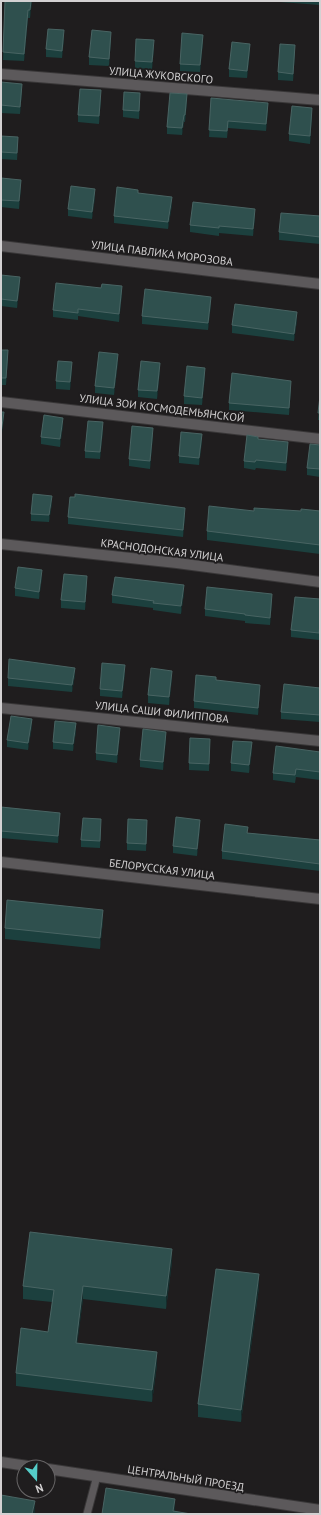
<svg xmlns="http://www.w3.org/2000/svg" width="321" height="1515" font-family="'PT Sans',sans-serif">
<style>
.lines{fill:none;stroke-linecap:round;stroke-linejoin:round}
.lane-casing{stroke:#393738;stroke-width:9}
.street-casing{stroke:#393738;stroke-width:12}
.secondary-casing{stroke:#393738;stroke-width:12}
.lane{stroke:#5c595b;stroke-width:7}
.street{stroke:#5c595b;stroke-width:10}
.secondary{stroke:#5c595b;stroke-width:10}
.wall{fill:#1c403e}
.shaded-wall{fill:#152b2b}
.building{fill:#2f504e;stroke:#496463}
.labels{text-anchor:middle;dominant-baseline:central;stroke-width:3.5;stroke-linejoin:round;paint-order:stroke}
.street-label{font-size:11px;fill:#d3d1d2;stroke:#1f1d1e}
</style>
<rect width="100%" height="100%" fill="#1f1d1e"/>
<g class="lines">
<defs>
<path id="lane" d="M87,1514l10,-38"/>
<path id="street" d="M1,74l319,26
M1,402l319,37
M1,544l176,19 143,19
M1,708l319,33
M1,862l319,37
M1,1462l33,5
M48,1469l272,41"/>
<path id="secondary" d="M1,246l319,38"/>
</defs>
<use href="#lane" class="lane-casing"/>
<use href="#street" class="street-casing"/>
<use href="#secondary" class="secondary-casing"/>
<use href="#lane" class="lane"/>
<use href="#street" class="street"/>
<use href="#secondary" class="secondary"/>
</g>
<path class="wall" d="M5,1h27l-2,17h-2l-4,43 -21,-1z
M280,1h40v4l-40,-3z
M64,38l-2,20 -16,-1v-8z
M111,39l-2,27 -20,-1v-8z
M203,42l-3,30 -20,-1v-7z
M154,48l-2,21 -17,-1v-7z
M250,51l-3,27 -18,-1v-8z
M295,52l-2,29 -15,-1v-8z
M1,82l21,9 -2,23 -19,-1z
M101,98l-2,26 -21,-2v-7z
M211,98l57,12 -2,21 -38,-3 -1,10 -18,-1z
M140,101l-1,18 -16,-2v-7z
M187,102l-2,20h-1l-2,13 -15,-1v-7z
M312,115l-2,29 -21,-3v-7z
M1,136l17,9 -1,15 -16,-1z
M1,178l20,9 -2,22 -18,-2z
M138,193l34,12 -4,24 -54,-6v-7z
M95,197l-3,22 -24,-3v-7z
M320,216v28l-41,-4v-8z
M255,217l-2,19 -34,-3v3l-29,-4v-7z
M1,275l19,9 -3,24 -16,-2z
M122,293l-3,29 -41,-6v4l-25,-3v-7z
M211,304l-3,26 -66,-6v-8z
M297,320l-3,21 -62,-8v-8z
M1,350l7,8 -2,27h-5z
M118,362l-4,33 -19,-2v-7z
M72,370l-2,20 -14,-1v-8z
M160,370l-3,29 -19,-2v-7z
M205,376l-3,29 -18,-1v-8z
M291,388l-2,27 -60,-5v-7z
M320,396v24h-2z
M63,425l-3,22 -19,-3v-7z
M103,430l-3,29 -15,-1v-7z
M153,435l-3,34 -21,-3v-7z
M258,439l30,11 -2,21 -30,-3 -1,2 -11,-2v-7z
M202,441l-3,24 -20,-2v-7z
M320,445v32l-13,-2v-7z
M75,497l110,19 -2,21 -115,-13v-7z
M52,503l-3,19 -18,-1v-7z
M254,511h66v43l-113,-14v-9z
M42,577l-3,22 -24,-3v-8z
M87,583l-2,27 -24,-2v-8z
M184,593l-3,21 -28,-4v-2l-41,-5v-8z
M320,599v31l-1,10 -28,-3v-7z
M272,602l-2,23 -25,-2v-2l-40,-5v-7z
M125,673l-3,25 -22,-2v-7z
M75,675l-3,17 -64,-6v-8z
M172,678l-3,27 -21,-2v-8z
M216,680l44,12 -2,23 -64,-7v-7z
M320,688v34l-39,-3v-7z
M32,726l-4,24 -21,-3v-7z
M76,731l-3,20 -20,-2v-7z
M120,735l-3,28 -21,-3v-7z
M166,739l-3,31 -23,-3v-7z
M210,746l-1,25 -20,-1v-7z
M252,750l-3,23 -18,-2v-8z
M320,752v28l-24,-3 -1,6 -22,-3v-7z
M1,807l59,13 -2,23 -57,-5z
M101,827l-1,21 -19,-1v-7z
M147,828l-1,23 -19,-1v-7z
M200,828l-3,28 -24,-3v-7z
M248,833l72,7v31l-98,-12v-8z
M103,920l-3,29 -95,-10v-11z
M172,1262l-6,47 -83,-10 -6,44 80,22 -5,37 -136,-16v-13l32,-41 4,-30 -29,-3v-13z
M259,1287l-18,135 -43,-5v-13z"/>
<path class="shaded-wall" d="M31,1h1l-2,17v-8z
M28,10v8l-4,43v-7z
M64,30v8l-2,20v-7z
M111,32v7l-2,27v-7z
M203,35v7l-3,30v-7z
M154,40v8l-2,21v-7z
M250,44v7l-3,27v-7z
M295,45v7l-2,29v-7z
M22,84v7l-2,23v-7z
M101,90v8l-2,26v-8z
M140,93v8l-1,18v-8z
M187,94v8l-2,20v-7z
M268,103v7l-2,21v-7z
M312,108v7l-2,29v-8z
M184,115v7l-2,13v-7z
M21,180v7l-2,22v-8z
M95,189v8l-3,22v-7z
M172,197v8l-4,24v-7z
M255,209v8l-2,19v-7z
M20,277v7l-3,24v-7z
M122,286v7l-3,29v-8z
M211,297v7l-3,26v-7z
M297,312v8l-3,21v-7z
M8,350v8l-2,27v-7z
M118,354v8l-4,33v-7z
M72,362v8l-2,20v-8z
M160,363v7l-3,29v-8z
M205,368v8l-3,29v-7z
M291,381v7l-2,27v-7z
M4,412v8l-3,20v-7z
M63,418v7l-3,22v-8z
M103,422v8l-3,29v-7z
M153,428v7l-3,34v-8z
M202,434v7l-3,24v-7z
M288,442v8l-2,21v-8z
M52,496v7l-3,19v-7z
M185,508v8l-2,21v-7z
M42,570v7l-3,22v-7z
M87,576v7l-2,27v-8z
M184,585v8l-3,21v-8z
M272,594v8l-2,23v-7z
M125,665v8l-3,25v-7z
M75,668v7l-3,17v-7z
M172,671v7l-3,27v-8z
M260,685v7l-2,23v-7z
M32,719v7l-4,24v-7z
M76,723v8l-3,20v-7z
M120,728v7l-3,28v-8z
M166,732v7l-3,31v-8z
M252,742v8l-3,23v-8z
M60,813v7l-2,23v-7z
M101,819v8l-1,21v-7z
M200,820v8l-3,28v-7z
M103,910v10l-3,29v-11z
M172,1249v13l-6,47v-13z
M259,1274v13l-18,135v-12z
M83,1286v13l-7,56v-12z
M157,1352v13l-5,37v-12z
M175,1499v15l-2,-3z
M35,1501v13h-3z"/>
<path class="building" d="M5,1h26l-1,9h-2l-4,44 -21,-2z
M48,29l16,1 -2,21 -16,-2z
M92,30l19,2 -2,27 -20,-2z
M182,33l21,2 -3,30 -20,-1z
M136,39l18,1 -2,22 -17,-1z
M232,42l18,2 -3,27 -18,-2z
M280,44l15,1 -2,29 -15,-2z
M1,82l21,2 -2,23 -19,-2z
M80,89l21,1 -2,26 -21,-1z
M124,92l16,1 -1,18 -16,-1z
M170,93l17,1 -2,21h-1l-2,13 -15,-1z
M211,98l57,5 -2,21 -38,-3 -1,10 -18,-1z
M292,106l20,2 -2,28 -21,-2z
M1,136l17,1 -1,16 -16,-1z
M1,178l20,2 -2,21 -18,-1z
M71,186l24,3 -3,23 -24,-3z
M117,187l21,3v3l34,4 -4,25 -54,-6z
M193,202l62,7 -2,20 -34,-3v2l-29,-3z
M281,213l39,3v21l-41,-5z
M1,275l19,2 -3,24 -16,-2z
M56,283l45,5 1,-4 20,2 -3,28 -41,-5v4l-25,-3z
M145,289l66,8 -3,26 -66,-7z
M235,304l62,8 -3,22 -62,-9z
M1,350h7l-2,28h-5z
M99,352l19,2 -4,34 -19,-2z
M58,361l14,1 -2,20 -14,-1z
M141,361l19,2 -3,28 -19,-1z
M187,366l18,2 -3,30 -18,-2z
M232,373l59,8 -2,27 -60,-5z
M320,396v17h-2z
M1,412h3l-3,21z
M44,415l19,3 -3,21 -19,-2z
M88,421l15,1 -3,30 -15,-1z
M132,426l21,2 -3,33 -21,-2z
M181,432l21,2 -3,24 -20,-2z
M247,435l11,2v2l30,3 -2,21 -30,-3 -1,2 -11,-1z
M310,444l10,1v24l-13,-1z
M33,494l19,2 -3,19 -18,-1z
M75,494l110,14 -2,22 -115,-13 2,-20h5z
M209,506l45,5v-3l47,3v-2l19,2v34l-113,-14z
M18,567l24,3 -3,22 -24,-4z
M64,574l23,2 -2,26 -24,-2z
M115,577l69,8 -3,21 -28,-3 1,-2 -42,-6z
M207,587l65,7 -2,24 -25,-3v-1l-40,-5z
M295,597l25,2v24l-1,10 -28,-3z
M9,659l66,9 -3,17 -64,-7z
M102,663l23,2 -3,26 -22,-2z
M151,668l21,3 -3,26 -21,-2z
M196,675l20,2v3l44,5 -2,23 -64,-7z
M284,684l36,4v27l-39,-3z
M11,716l21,3 -4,24 -21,-3z
M55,721l21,2 -3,21 -20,-2z
M98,725l22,3 -3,27 -21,-2z
M143,729l23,3 -3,30 -23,-2z
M190,738l20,1 -1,25 -20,-1z
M233,741l19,1 -3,23 -18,-2z
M276,746l44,6v20l-24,-3 -1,6 -22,-2z
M1,807l59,6 -2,23 -57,-5z
M176,817l24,3 -3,29 -24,-3z
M83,818l18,1 -1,22 -19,-1z
M128,819l19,1 -1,24 -19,-1z
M225,824l23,3 -1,6 73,7v24l-98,-13z
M7,900l96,10 -3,28 -95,-10z
M30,1232l142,17 -6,47 -83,-10 -7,57 81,9 -5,38 -136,-17 5,-45 27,4 6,-42 -31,-4z
M216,1269l43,5 -18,136 -43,-6z
M106,1488l69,11 -2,12 18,3h-89z
M1,1495l34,6 -3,13h-31z"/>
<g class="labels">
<g class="street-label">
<text transform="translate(161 75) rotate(5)">УЛИЦА ЖУКОВСКОГО</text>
<text transform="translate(162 253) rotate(7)">УЛИЦА ПАВЛИКА МОРОЗОВА</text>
<text transform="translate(162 408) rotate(7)">УЛИЦА ЗОИ КОСМОДЕМЬЯНСКОЙ</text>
<text transform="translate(162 550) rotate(7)">КРАСНОДОНСКАЯ УЛИЦА</text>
<text transform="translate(162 712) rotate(6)">УЛИЦА САШИ ФИЛИППОВА</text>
<text transform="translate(162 869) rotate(7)">БЕЛОРУССКАЯ УЛИЦА</text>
<text transform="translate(186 1478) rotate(9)">ЦЕНТРАЛЬНЫЙ ПРОЕЗД</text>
</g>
</g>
<rect width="321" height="1515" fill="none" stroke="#d3d1d2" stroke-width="4"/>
<g transform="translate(36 1479) rotate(160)"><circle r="19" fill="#1f1d1e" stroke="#676566"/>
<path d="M0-3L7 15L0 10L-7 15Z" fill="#54cdc8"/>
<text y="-6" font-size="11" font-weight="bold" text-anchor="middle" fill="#d3d1d2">N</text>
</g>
</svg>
